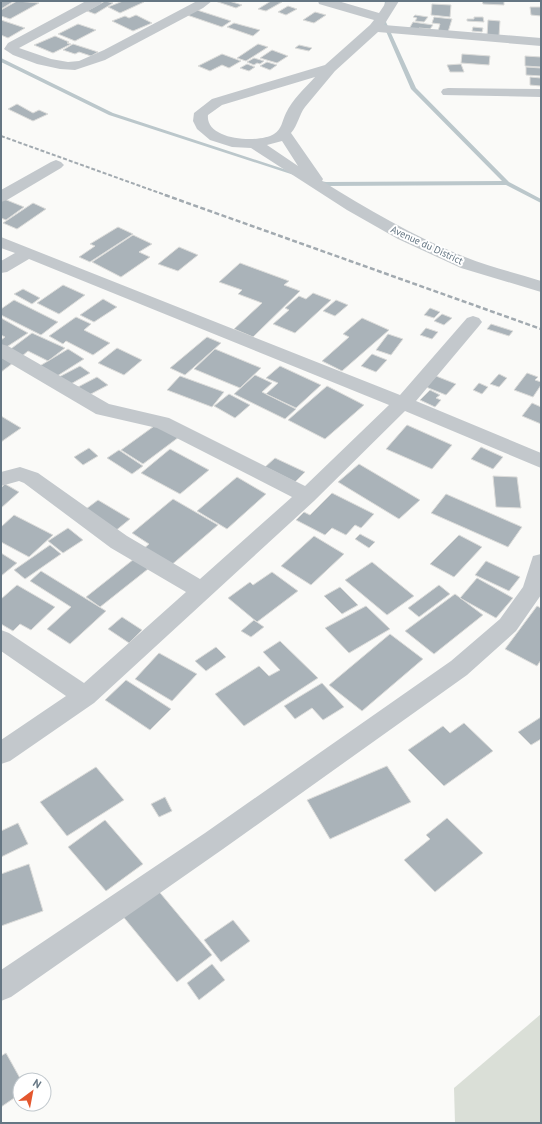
<svg xmlns="http://www.w3.org/2000/svg" width="542" height="1124" font-family="'PT Sans',sans-serif">
<style>
.green{fill:#dadfd7}
.lines{fill:none;stroke-linecap:round;stroke-linejoin:round}
.stream{fill:#bbc7cb;fill-rule:evenodd}
.building{fill:#aab3b9;stroke:#dcdcda}
.street{fill:#c3c8cc;fill-rule:evenodd}
.rail-far1{stroke:#a2aab0;stroke-width:2;stroke-dasharray:4 2;stroke-linecap:butt}
.rail{stroke:#a2aab0;stroke-width:2.5;stroke-dasharray:5 2.5;stroke-linecap:butt}
.labels{text-anchor:middle;dominant-baseline:central;stroke-width:4;stroke-linejoin:round;paint-order:stroke}
.far-street-label{font-size:10px;fill:#657683;stroke:#fff}
</style>
<rect width="100%" height="100%" fill="#fafaf8"/>
<path class="green" d="M541,1014v109h-86l-1,-35z"/>
<g class="lines">
<path class="stream" d="M385,1h4l-3,21 30,66 93,94 32,17v4l-35,-18 -181,1 -10,-4v-2l11,2 176,-1 -91,-92 -29,-67z
M1,58l112,55 186,61 -5,1 -185,-60 -108,-53z"/>
</g>
<path class="building" d="M1,1h13l-13,8z
M17,1l22,2 -29,16 -9,-3v-6z
M105,1l8,2 -18,11 -8,-3z
M123,1h17l4,1 -24,11 -12,-6z
M215,1h14l13,4 -6,3z
M271,1l11,1 -16,9 -8,-2z
M482,1h22v4l-21,-1z
M432,4l19,1 -1,12 -19,-2z
M288,6l9,3 -11,6 -8,-3z
M530,7h11v9l-10,-1z
M197,10l34,11 -9,6 -35,-12z
M315,12l11,3 -12,8 -11,-3z
M136,15l16,8 -19,8 -21,-10 13,-5 4,2z
M415,15l13,2 -4,5 -9,-1 2,-3 -4,-1z
M434,17l18,2 -4,13 -10,-1 2,-7 -8,-1z
M474,17h9l1,5 -17,-1v-2h7z
M1,20l24,8 -17,10 -7,-3z
M488,20l12,1 -1,15h-12z
M413,22l20,3 -3,4 -11,-1 -2,3 -8,-2z
M234,23l26,7 -7,6 -26,-9z
M78,24l18,6 -21,11 -17,-7z
M473,27l10,1 -1,4 -10,-1z
M55,36l14,6 -2,1 4,1 -18,9 -19,-8z
M73,44l25,8 -7,4 -12,-4 -4,2 -12,-4z
M258,44l10,3 -22,14 -9,-3z
M299,45l13,3 -3,3 -14,-3z
M272,50l16,6 -11,7 -17,-5z
M222,54l19,7 -12,7 -7,-3 -12,6 -12,-5z
M462,54l28,2 -1,9 -28,-2z
M525,56l16,1v10l-16,-1z
M254,58l10,3 -4,3 -3,-1 -3,2 -7,-3z
M267,62l10,3 -7,5 -10,-4z
M247,64l8,3 -6,4 -9,-3z
M461,64l3,8h-14l-3,-7z
M526,67l15,1v8l-15,-1z
M530,77l11,1v8l-11,-1z
M17,104l16,9 6,-3 9,4 -15,7 -25,-12z
M4,199l20,8 -18,13 -5,-2v-17z
M33,203l13,6 -29,20 -14,-6z
M118,227l15,7 -43,28 -11,-5 16,-11 -5,-2z
M133,235l19,9 -13,8 11,5 -29,20 -29,-15z
M179,247l19,8 -20,16 -20,-7z
M240,263l49,18 -5,4 16,6 -47,46 -19,-8 28,-26 -24,-9 4,-4 -23,-8z
M63,285l22,10 -26,19 -22,-11z
M23,289l17,9 -8,6 -18,-10z
M313,293l18,7 -36,33 -22,-9 16,-14 -4,-2 14,-12 7,3z
M103,299l14,8 -23,15 -14,-7z
M14,300l44,22 -17,13 -40,-20v-6z
M336,300l12,5 -13,11 -12,-5z
M430,308l10,4 -6,6 -10,-3z
M442,314l10,4 -8,7 -10,-4z
M76,317l15,7 -7,6 26,13 -17,12 -27,-14 -3,3 -14,-8z
M1,318l27,15 -23,15 -4,-3v-5l4,-3 -4,-2z
M362,318l27,12 -47,41 -20,-10 27,-24 -6,-3z
M491,324l22,7 -4,5 -22,-7z
M426,328l12,4 -6,7 -12,-4z
M32,333l33,15 -17,13 -20,-10 -7,6 -13,-6z
M388,334l15,5 -12,16 -15,-5z
M207,337l14,6 -36,32 -15,-7z
M117,348l25,12 -18,15 -26,-12z
M68,349l16,10 -30,19 -16,-11z
M215,349l46,19 -21,20 -46,-19z
M372,354l15,6 -11,12 -15,-6z
M1,357l12,6 -12,9z
M80,366l10,7 -21,12 -10,-8z
M280,366l41,19 -25,23 -30,-14 12,-11 -12,-5z
M527,373l11,4 -3,3 6,2v3l-8,12 -19,-7z
M499,374l8,4 -8,9 -9,-3z
M255,375l17,8 -10,9 34,17 -11,10 -51,-25z
M180,376l44,16 -12,15 -45,-17z
M436,376l20,8 -10,11 -20,-8z
M97,377l11,8 -19,10 -11,-8z
M479,383l9,4 -6,7 -9,-4z
M327,386l37,19 -39,34 -37,-19z
M430,390l10,5 -4,3 5,2 -6,7 -15,-7z
M229,394l21,11 -15,13 -21,-12z
M532,403l9,4v17l-19,-8z
M1,416l20,12 -20,14z
M157,424l22,13 -36,27 -22,-14z
M407,425l45,20 -20,24 -46,-20z
M481,447l22,10 -10,12 -22,-10z
M89,448l9,8 -15,9 -9,-8z
M170,449l39,21 -29,24 -39,-21z
M119,450l24,16 -11,8 -25,-16z
M275,458l30,14 -10,10 -30,-15z
M359,464l61,36 -21,19 -61,-37z
M493,476l24,1 4,31 -25,-1z
M237,477l29,17 -39,35 -30,-18z
M5,484l14,8 -18,16v-20z
M332,493l42,21 -13,14 -6,-3 -9,10 -14,-7 -7,7 -29,-15 8,-8 6,3z
M446,494l76,33 -14,20 -77,-34z
M173,499l45,26 -49,42 -27,-17 7,-6 -17,-11z
M98,500l32,19 -16,13 -32,-20z
M14,515l39,20 -24,22 -28,-15v-15z
M68,528l15,12 -20,13 -15,-12z
M360,534l15,8 -6,6 -14,-9z
M459,535l23,12 -28,30 -24,-13z
M314,536l30,18 -33,31 -30,-19z
M50,545l11,9 -36,25 -11,-9z
M1,553l16,10 -16,13z
M134,559l14,10 -48,38 -14,-10z
M486,561l34,16 -11,14 -34,-16z
M372,562l42,34 -27,19 -42,-35z
M41,571l65,40 -36,33 -23,-15 24,-22 -41,-26z
M272,572l26,19 -41,31 -29,-24 22,-16 3,3z
M477,578l36,20 -17,20 -36,-20z
M17,585l38,22 -24,23 -11,-6 -7,7 -12,-7v-25z
M439,585l11,9 -31,23 -11,-9z
M340,587l18,18 -16,9 -18,-18z
M455,594l28,21 -49,39 -29,-23z
M366,606l24,23 -41,24 -24,-25z
M537,606l4,2v52l-4,6 -32,-17z
M122,617l20,13 -13,13 -21,-14z
M254,620l10,7 -13,10 -10,-6z
M390,634l33,25 -61,52 -33,-26z
M280,641l38,37 -74,48 -29,-32 44,-28 10,10 11,-6 -17,-18z
M216,647l10,10 -20,14 -11,-10z
M159,653l38,21 -25,27 -37,-22z
M126,680l45,29 -21,21 -45,-30z
M322,683l22,24 -21,13 -11,-12 -17,11 -11,-13z
M541,717v22l-10,6 -13,-13z
M464,723l29,28 -49,35 -36,-36 35,-24 7,7z
M387,766l24,36 -81,37 -23,-39z
M96,767l28,33 -57,36 -27,-34z
M165,797l7,14 -13,6 -8,-13z
M447,818l36,35 -48,39 -31,-32 26,-21 -4,-4z
M105,820l38,44 -37,27 -38,-44z
M18,823l10,21 -27,13v-26z
M29,864l14,47 -42,15v-52z
M156,888l56,67 -35,27 -56,-68z
M233,920l17,21 -29,21 -17,-22z
M212,964l13,16 -26,20 -12,-17z
M6,1053l15,27h-1v14l-19,13v-51z"/>
<g class="lines">
<path class="street" d="M86,1h16l-1,3 -82,44 32,11 17,3 11,-1 25,-11 93,-49h15l-9,7 -98,52 -30,10 -15,-1 -23,-5 -24,-9 -9,-6 4,-6z
M318,1h20l41,12 8,-12h12l-15,24 157,13v8l-163,-14 -43,39 -30,36c-6,8 -7,18 -14,26l32,46 -1,2c45,28 93,56 143,76 25,10 51,16 76,24v11l-80,-24 -63,-29 -51,-29 -96,-62 -19,-1 -22,-7 -13,-11 -4,-8 1,-8 18,-14 113,-34 45,-40 4,-5 -55,-16zM315,77c-10,11 -23,23 -29,36 -4,8 -4,16 -12,21 -16,10 -69,6 -66,-19l14,-10zM282,141l16,25 -31,-21z
M448,88l93,1v8l-98,-2 -2,-3 2,-3z
M56,160l5,2 3,3 -3,3 -54,32 -6,2v-12l50,-28z
M1,237l399,158 67,-77 6,-2 6,2 3,4 -3,4 -63,75 125,52v15l-136,-57 -91,90 -220,202 -84,58 -9,3v-24l65,-44 -65,-45v-21l8,3 75,50 102,-91 -75,-44 -87,-65 -5,-2 -18,5v-14l19,-5 18,6 89,63 73,43 92,-82 -135,-69 -61,-14 -95,-56v-14l7,2 101,58 60,14 136,68 84,-81 -360,-146 -22,13 -6,1v-12l14,-8 -14,-5z
M541,554v41l-25,36 -49,44 -244,174 -212,148 -10,4v-31l204,-137 246,-172 49,-42 23,-32 10,-31z"/>
<path class="rail-far1" d="M1,136l167,60"/>
<path class="rail" d="M165,195l376,134"/>
</g>
<g class="labels">
<g class="far-street-label">
<text transform="translate(427 245) rotate(25)">Avenue du District</text>
</g>
</g>
<rect width="542" height="1124" fill="none" stroke="#657683" stroke-width="4"/>
<g transform="translate(32 1092) rotate(32)"><circle r="19" fill="#ffffff" stroke="#c1c8cd"/>
<path d="M0-3L7 15L0 10L-7 15Z" fill="#e4572e"/>
<text y="-6" font-size="11" font-weight="bold" text-anchor="middle" fill="#657683">N</text>
</g>
</svg>
